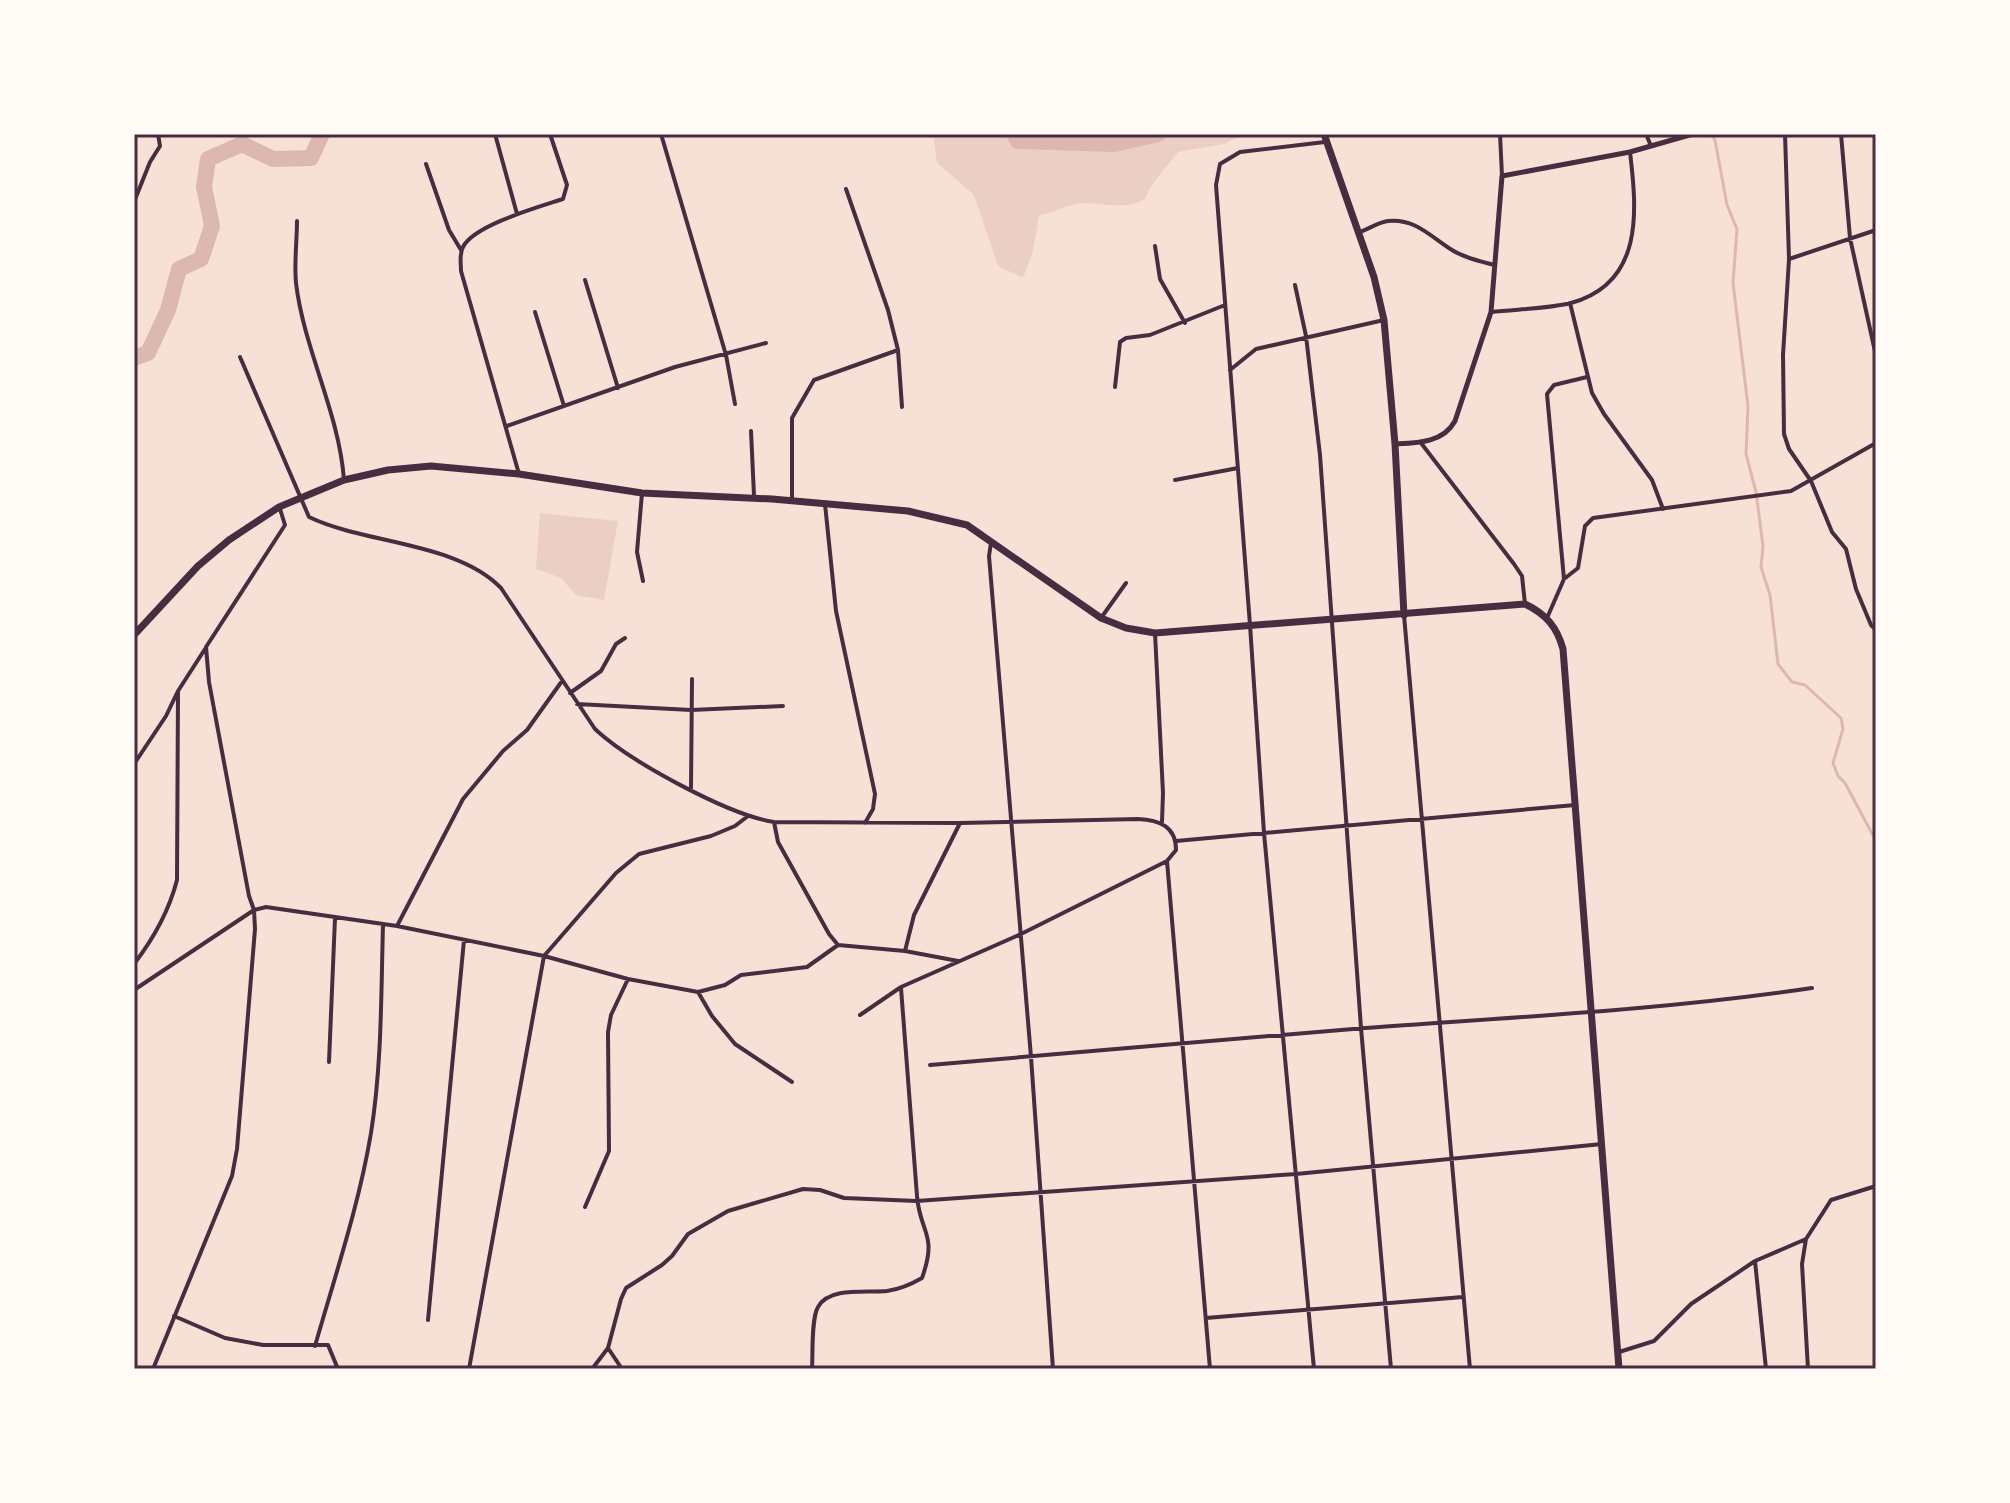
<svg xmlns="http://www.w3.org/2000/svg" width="2010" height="1503" font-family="'Noto Sans',sans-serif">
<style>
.green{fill:#ebcfc5}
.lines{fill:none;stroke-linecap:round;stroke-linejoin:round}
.stream{stroke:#dcb8b0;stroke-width:3}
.river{stroke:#dcb8b0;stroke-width:16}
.minor{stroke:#4a2c40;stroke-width:4}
.tertiary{stroke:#4a2c40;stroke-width:5}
.trunk{stroke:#4a2c40;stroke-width:7}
.neatline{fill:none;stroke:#4a2c40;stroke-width:3}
</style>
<rect width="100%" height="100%" fill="#f7e1d7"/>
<path class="green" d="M933,134h312l-21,10 -46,8c-12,17 -26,28 -33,47 -21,12 -40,4 -62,4 -14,1 -30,9 -44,13l-6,35 -10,27 -25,-12 -24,-71 -37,-32z
M540,513l78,8 -14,79 -28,-5 -15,-17 -25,-9z"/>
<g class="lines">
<path class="stream" d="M1711,134l4,6 12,65 10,24 -4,54 15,123 -2,48 10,38 7,54 -2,21 9,28 8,69 14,18 13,3 36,33 2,11 -10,34 5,13 7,7 31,58"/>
<path class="river" d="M1014,134l4,7 97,3 43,-10
M134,358l14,-5 20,-43 11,-41 22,-10 11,-33 -8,-39 4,-28 34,-15 31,15 38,-1 11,-24"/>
<path class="minor" d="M495,134l22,80
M661,134l65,221 9,49
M1500,134l2,42
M1646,134l5,12
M1785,134l4,125 -6,96 1,79 5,15 22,32 21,51 14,17 10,40 15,36 5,5
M1841,134l9,104 26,118
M426,164l23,66 12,20
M846,189l42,121 10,40 4,57
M134,202l16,-40 10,-16 -2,-12
M297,221c0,20 -3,42 -1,62 8,67 43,129 48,197
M1358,233c10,-4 21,-11 30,-12 27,-3 43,16 64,29 13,8 27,11 42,15
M1155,246l5,33 25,44
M1789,259l87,-29
M585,280l33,108
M1295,285l11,51 14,119 41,573 30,341
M1570,303l22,90 12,21 48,66 11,29
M535,312l29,94
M1491,312c26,-3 55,-3 80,-9 73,-20 66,-92 59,-151
M240,357l69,160c56,27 148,25 192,71l94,141c34,32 133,86 179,93l186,1 178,-4c21,1 38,7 38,31l-9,11 -146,73 -120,53 -41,28
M1230,370l26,-21 128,-29
M1115,387l5,-45 6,-4 24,-3 75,-30
M507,426l168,-59 91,-24
M751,431l3,65
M1421,443l93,121 8,12 3,28
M519,474l-58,-203c0,-8 -2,-17 2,-24 11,-22 76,-40 100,-48l4,-14 -17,-51
M1175,480l63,-12
M642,493l-5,59 6,29
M792,501v-83l22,-38 84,-30
M825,504l11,107 39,183 -2,15 -8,14
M991,543l-2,13 42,501 22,312
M1564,579l-17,-185 7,-9 33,-8
M1404,615l66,754
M1101,618l25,-35
M1547,618l17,-39 14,-11 7,-42 8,-8 198,-27 85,-48
M1155,633l8,160 -1,29
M570,693l31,-22 15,-27 9,-6
M577,704l114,6 92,-4
M134,764l32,-48 11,-23
M691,788l1,-109
M774,822l4,20 51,92 9,11 67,6 53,10
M1176,841l399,-36
M1167,861l43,508
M397,926l66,-127 40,-48 24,-21 35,-49
M905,951l9,-36 46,-92
M134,964c20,-26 35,-53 43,-84l1,-189 27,-42
M134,990l120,-80 12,-3 131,19 147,30 84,23 70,13 14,24 23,28 57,38
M698,992l27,-7 16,-10 66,-8 31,-22
M329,1062l6,-144
M930,1065c145,-12 290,-26 435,-37 150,-11 299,-18 447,-40
M585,1207l24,-56 -1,-119 3,-17 17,-36
M1755,1261l11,108
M174,1316l51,22 38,7h65l10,24
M1206,1318l257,-21
M428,1320l36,-380
M315,1346c20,-70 44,-141 56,-213 11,-69 10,-139 12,-208
M608,1348l14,21
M1619,1352l35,-11 37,-37 64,-43 51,-22
M153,1369l79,-193 5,-27 18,-220 -1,-19 -5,-14 -40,-214 -3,-35 79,-122 -5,-16
M469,1369l75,-413 72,-83 23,-19 72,-18 24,-10 13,-10
M592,1369l16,-21 13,-49 5,-11 36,-23 10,-9 16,-22 40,-23 75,-22 17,1 24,8 73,3 379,-27 306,-30
M812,1369c1,-15 -1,-50 6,-62 11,-21 50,-14 69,-16 14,-2 23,-6 35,-13 16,-45 -2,-44 -5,-82 -6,-70 -11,-139 -16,-208
M1314,1369l-50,-536 -14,-208 -34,-440 4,-21 20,-12 85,-10
M1808,1369l-6,-105 4,-25 25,-39 45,-14"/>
<path class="tertiary" d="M1395,444c22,-1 48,-1 60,-23l36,-109 11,-136 128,-24 63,-18"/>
<path class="trunk" d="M1324,134l50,143 10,43 11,124 9,171
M134,635l64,-69 31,-26 50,-33 65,-27 44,-10 43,-4 88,8 123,19 130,6 136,12 59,14 134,93 25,10 29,5 370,-29c21,10 32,23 38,45l56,720"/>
</g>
<rect width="2010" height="1503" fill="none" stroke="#fffaf5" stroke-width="272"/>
<rect x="136" y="136" width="1738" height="1231" class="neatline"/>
</svg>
